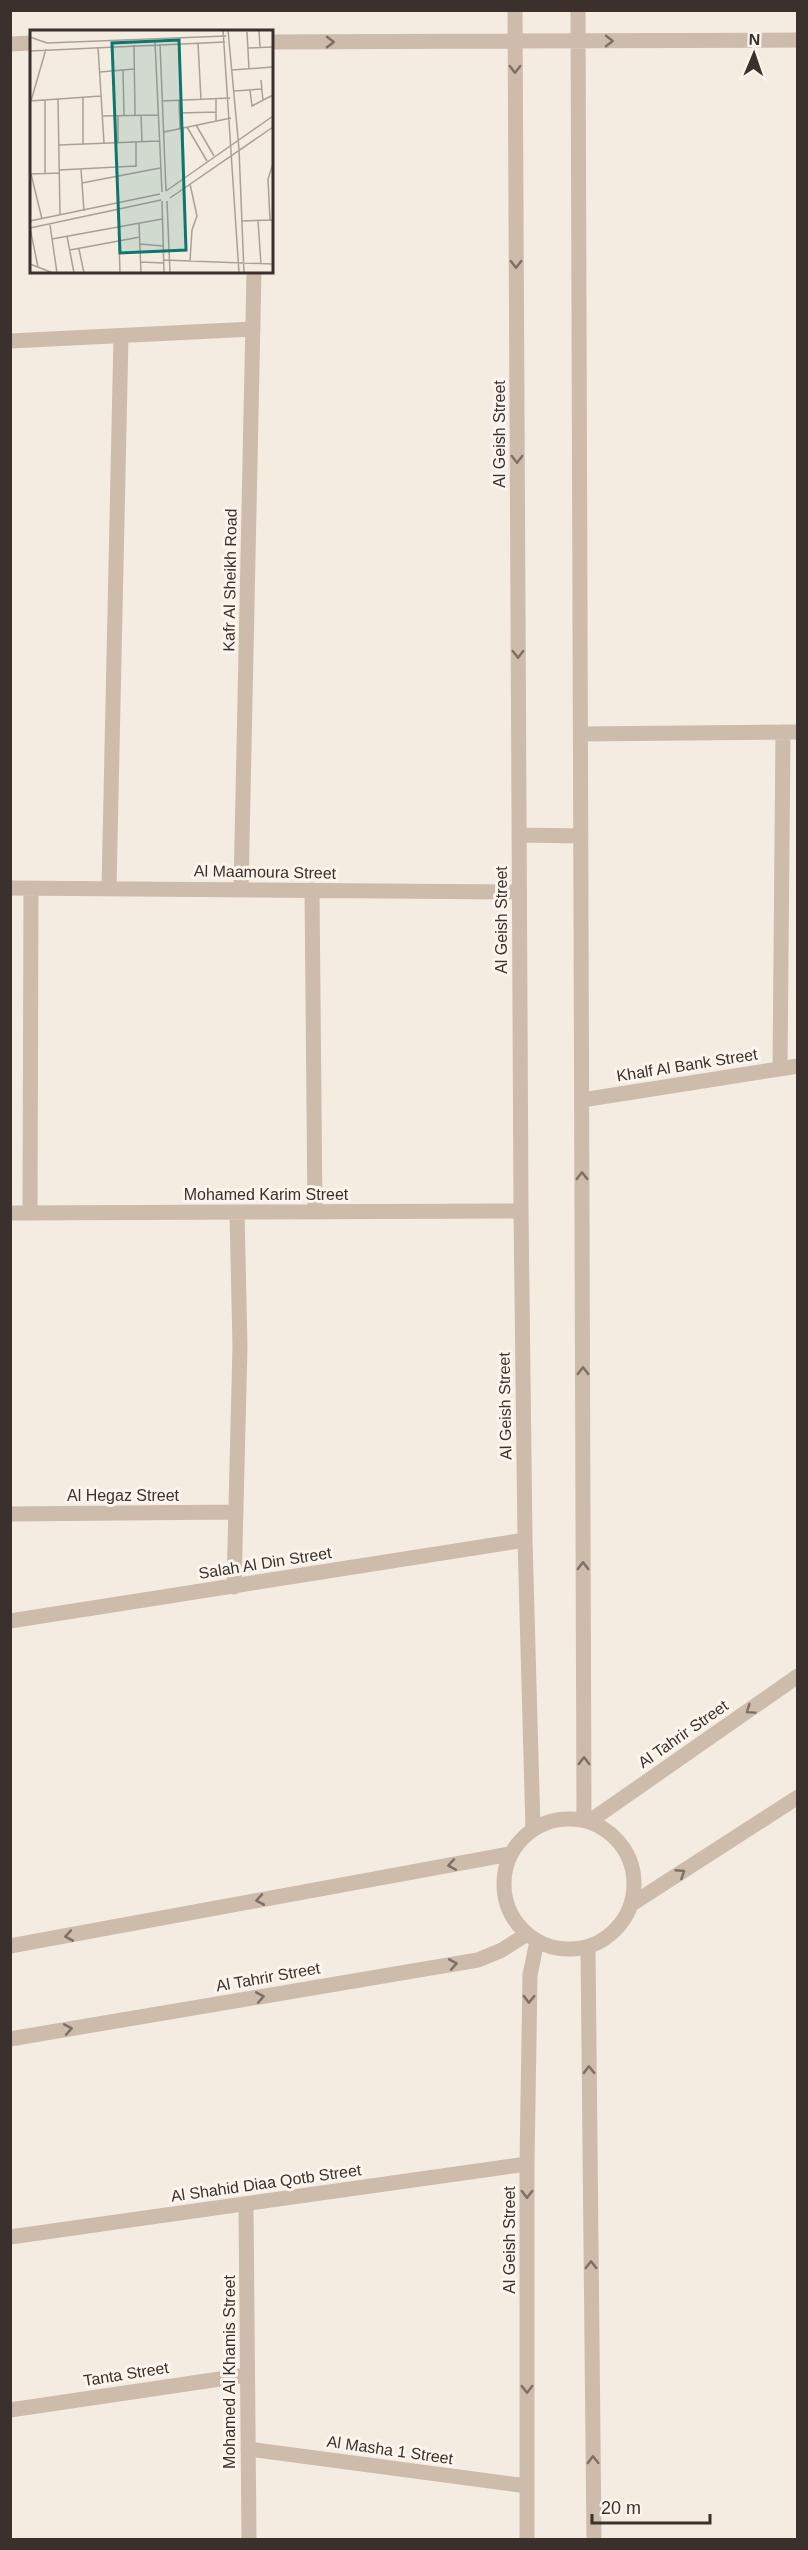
<svg xmlns="http://www.w3.org/2000/svg" width="808" height="2550" font-family="Arial,sans-serif">
<style>
.lines{fill:none;stroke-linecap:round;stroke-linejoin:round}
.minor{stroke:#cdbbac;stroke-width:15}
.oneway{stroke:#7d6f65}
.labels{text-anchor:middle;dominant-baseline:central;stroke-width:6;stroke-linejoin:round;paint-order:stroke}
.street-label{font-size:16px;fill:#3b302b;stroke:#fbf5ee}
.inset-road{fill:none;stroke:#aaa098;stroke-width:1.5}
.view{fill:#0f766e;fill-opacity:0.15;stroke:#0f766e;stroke-width:3}
.inset-edge{fill:none;stroke:#3b302b;stroke-width:3}
</style>
<rect width="100%" height="100%" fill="#f4ebe1"/>
<g class="lines">
<path class="minor" d="M515,10l6,1201 4,329 8,289
M578,10l6,1810
M272,42l526,-2
M10,44l22,-1
M10,341l243,-12
M581,734l217,-2
M519,835l62,1
M10,888l508,4
M109,888l12,-552
M241,890l13,-618
M312,890l3,322
M780,1069l3,-337
M582,1100l216,-34
M10,1213l511,-2
M30,1213l1,-325
M10,1514l225,-2
M234,1587l6,-241 -3,-133
M10,1621l515,-81
M504 1884a65 65 0 1 1 130 0a65 65 0 1 1-130 0Z
M590,1821l208,-145
M632,1904l166,-107
M10,1946l500,-92
M588,1947l6,593
M10,2039l468,-79 24,-10 25,-16
M246,2204l3,336
M10,2237l517,-73
M10,2410l237,-35
M248,2449l279,37
M527,2540v-376l3,-189 7,-34"/>
</g>
<defs><path id="oneway-chevron" d="M-2-3.5L2.5 0L-2 3.5" fill="none" stroke-width="1.6" stroke-linecap="round" stroke-linejoin="round" transform="scale(1.5)"/></defs>
<g class="oneway">
<use href="#oneway-chevron" transform="translate(609 41)"/>
<use href="#oneway-chevron" transform="translate(330 42)"/>
<use href="#oneway-chevron" transform="translate(515 69) rotate(90)"/>
<use href="#oneway-chevron" transform="translate(516 264) rotate(90)"/>
<use href="#oneway-chevron" transform="translate(517 459) rotate(90)"/>
<use href="#oneway-chevron" transform="translate(518 654) rotate(90)"/>
<use href="#oneway-chevron" transform="translate(582 1176) rotate(-90)"/>
<use href="#oneway-chevron" transform="translate(583 1371) rotate(-90)"/>
<use href="#oneway-chevron" transform="translate(583 1566) rotate(-90)"/>
<use href="#oneway-chevron" transform="translate(750 1710) rotate(145)"/>
<use href="#oneway-chevron" transform="translate(584 1761) rotate(-90)"/>
<use href="#oneway-chevron" transform="translate(452 1865) rotate(170)"/>
<use href="#oneway-chevron" transform="translate(681 1873) rotate(-33)"/>
<use href="#oneway-chevron" transform="translate(260 1900) rotate(170)"/>
<use href="#oneway-chevron" transform="translate(69 1936) rotate(170)"/>
<use href="#oneway-chevron" transform="translate(453 1964) rotate(-10)"/>
<use href="#oneway-chevron" transform="translate(260 1997) rotate(-10)"/>
<use href="#oneway-chevron" transform="translate(529 1999) rotate(91)"/>
<use href="#oneway-chevron" transform="translate(68 2029) rotate(-10)"/>
<use href="#oneway-chevron" transform="translate(589 2070) rotate(-91)"/>
<use href="#oneway-chevron" transform="translate(527 2194) rotate(90)"/>
<use href="#oneway-chevron" transform="translate(591 2265) rotate(-91)"/>
<use href="#oneway-chevron" transform="translate(527 2389) rotate(90)"/>
<use href="#oneway-chevron" transform="translate(593 2460) rotate(-91)"/>
</g>
<g class="labels">
<g class="street-label">
<text transform="translate(499 434) rotate(-90)">Al Geish Street</text>
<text transform="translate(230 580) rotate(-89)">Kafr Al Sheikh Road</text>
<text transform="translate(265 872) rotate(1)">Al Maamoura Street</text>
<text transform="translate(501 920) rotate(-90)">Al Geish Street</text>
<text transform="translate(687 1065) rotate(-9)">Khalf Al Bank Street</text>
<text x="266" y="1194">Mohamed Karim Street</text>
<text transform="translate(505 1406) rotate(-91)">Al Geish Street</text>
<text x="123" y="1495">Al Hegaz Street</text>
<text transform="translate(265 1563) rotate(-9)">Salah Al Din Street</text>
<text transform="translate(683 1734) rotate(-35)">Al Tahrir Street</text>
<text transform="translate(268 1977) rotate(-10)">Al Tahrir Street</text>
<text transform="translate(266 2183) rotate(-8)">Al Shahid Diaa Qotb Street</text>
<text transform="translate(509 2240) rotate(-90)">Al Geish Street</text>
<text transform="translate(229 2372) rotate(-90)">Mohamed Al Khamis Street</text>
<text transform="translate(126 2374) rotate(-9)">Tanta Street</text>
<text transform="translate(390 2450) rotate(8)">Al Masha 1 Street</text>
</g>
</g>
<g transform="translate(30 30)">
<rect width="243" height="243" fill="#f4ebe1"/>
<path class="inset-road" d="M193,0l16,243M198,0l11,119 5,124M229,0l1,18M217,2l2,37M0,7l17,6 179,-7M125,12l7,150M168,13l3,57M130,14l6,147M104,15l1,70M68,17l6,96M218,18l25,-1M0,21l195,-9M93,40l1,45M202,40l41,-3M70,42l34,-3M231,50l2,21M220,60l2,16 21,-11M204,61l28,-2M53,67v47M28,69l2,116M186,69v22M0,71l71,-5M1,71l15,-52M132,71l68,-3M149,71l1,27M149,83l37,-1M111,85l1,27M72,86l56,-1M88,86v26M166,95l18,31M157,97l20,34M153,98l1,50M134,102l67,-14M106,112v25M29,115l100,-4M51,139l3,42M29,140l77,-4M0,144l30,-1M1,144l11,45M15,144v-74M52,153l78,-15M160,154l7,32 -5,14 -2,31M136,161l107,-75M140,168l103,-71M132,171l2,72M137,171l3,72M240,190l-2,-41 5,-15M0,191l130,-27M212,191l31,-1M228,191l3,43M109,193l2,50M20,195l7,48M0,198l131,-28M0,198l8,39M37,206l7,37M22,209l110,-20M89,211l1,32M110,214l23,2M49,219l5,24M40,220l70,-13M134,230l109,4M111,232l23,1M0,234l23,9"/>
<path class="view" d="M149,10l7,210 -66,3 -8,-210z"/>
<rect width="243" height="243" class="inset-edge"/>
</g>
<rect width="808" height="2550" fill="none" stroke="#3b302b" stroke-width="24"/>
<g transform="translate(754 54) rotate(2)" stroke="#fbf5ee" stroke-width="4.5" paint-order="stroke">
<path d="M0-4.5L10 22L0 15L-10 22Z" fill="#3b302b"/>
<text y="-9" font-size="16" font-weight="bold" text-anchor="middle" fill="#3b302b">N</text>
</g>
<path d="M592 2514v9h118v-9" fill="none" stroke="#3b302b" stroke-width="3"/>
<text x="601" y="2514" font-size="18" fill="#3b302b" stroke="#fbf5ee" stroke-width="4.5" paint-order="stroke">20 m</text>
</svg>
